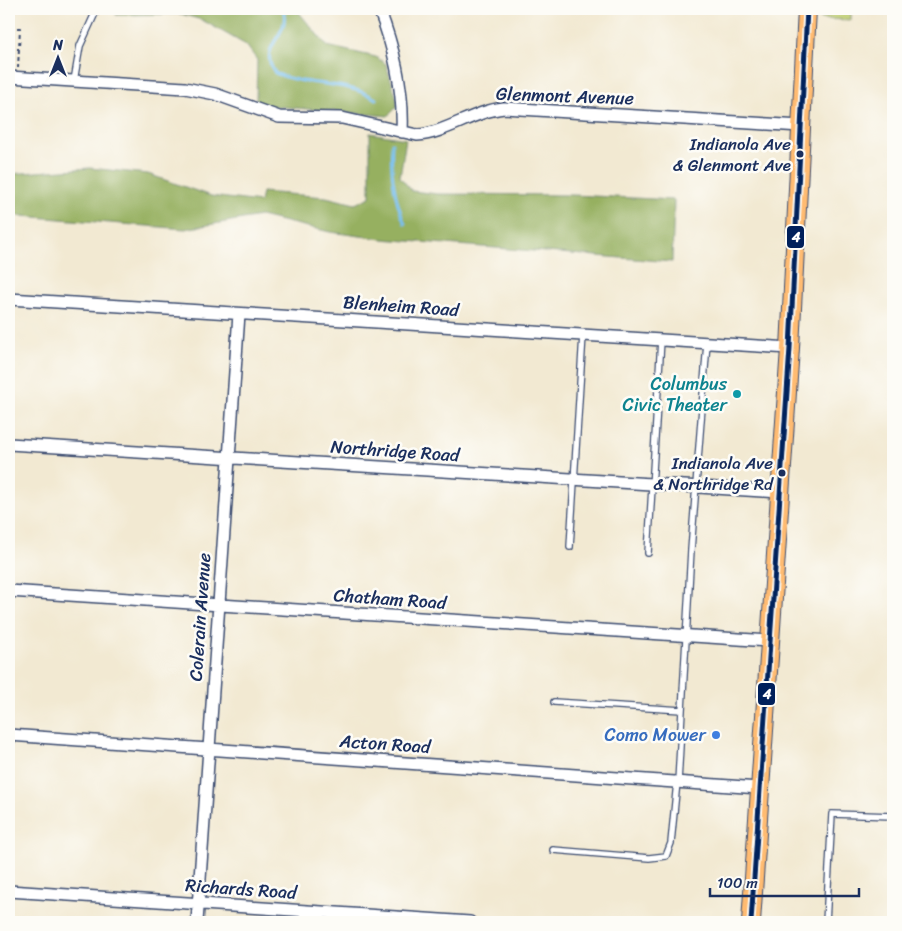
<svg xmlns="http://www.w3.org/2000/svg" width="902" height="931" font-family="Sriracha,sans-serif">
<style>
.green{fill:#bdcc6e;stroke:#6c7e66}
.forest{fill:#96b061;stroke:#587060}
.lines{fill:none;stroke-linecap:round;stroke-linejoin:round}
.stream{stroke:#77c0f0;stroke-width:3}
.service-casing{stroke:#3b4b6f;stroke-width:8}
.minor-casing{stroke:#3b4b6f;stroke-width:14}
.primary-casing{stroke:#3b4b6f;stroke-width:20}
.path{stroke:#3b4b6f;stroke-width:2;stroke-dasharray:4 4;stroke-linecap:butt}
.service{stroke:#fff;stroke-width:5.5}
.minor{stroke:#fff;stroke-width:11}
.primary{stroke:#ffbb71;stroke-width:18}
.bus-1-casing{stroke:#fdfcf7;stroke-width:9}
.bus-1{stroke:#00205b;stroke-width:5}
.bus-dot{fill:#1b2f5e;stroke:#fdfcf7;stroke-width:2}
.culture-dot{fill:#0f9aa8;stroke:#fdfcf7;stroke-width:2}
.shop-dot{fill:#3f7fe0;stroke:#fdfcf7;stroke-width:2}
.labels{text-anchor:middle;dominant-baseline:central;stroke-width:5;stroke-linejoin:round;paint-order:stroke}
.bus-label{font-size:17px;fill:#1b2f5e;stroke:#fdfcf7;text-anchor:end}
.street-label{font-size:18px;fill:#1b2f5e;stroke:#fdfcf7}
.culture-label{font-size:18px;fill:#0d838f;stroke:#fdfcf7;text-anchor:end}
.shop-label{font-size:18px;fill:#366cbe;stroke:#fdfcf7;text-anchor:end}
.line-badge{stroke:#fdfcf7;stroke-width:2}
.badge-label{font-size:14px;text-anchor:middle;font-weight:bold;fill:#fff}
</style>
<rect width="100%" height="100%" fill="#fdfcf7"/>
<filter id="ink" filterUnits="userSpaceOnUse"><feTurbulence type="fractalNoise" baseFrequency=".02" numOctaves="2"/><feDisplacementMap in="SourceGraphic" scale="10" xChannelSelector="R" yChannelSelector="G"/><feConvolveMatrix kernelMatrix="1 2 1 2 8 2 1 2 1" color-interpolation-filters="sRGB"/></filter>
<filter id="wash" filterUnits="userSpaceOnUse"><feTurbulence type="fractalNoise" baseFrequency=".0096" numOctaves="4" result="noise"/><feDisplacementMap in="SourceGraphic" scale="20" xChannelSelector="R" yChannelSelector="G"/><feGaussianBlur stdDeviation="1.12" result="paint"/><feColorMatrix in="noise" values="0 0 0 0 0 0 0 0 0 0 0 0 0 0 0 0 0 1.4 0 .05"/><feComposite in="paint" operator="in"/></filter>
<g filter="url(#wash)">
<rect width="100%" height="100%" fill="#f2e9d2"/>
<path class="green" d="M821,9h30v11l-30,-1z"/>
<path class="forest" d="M117,9h179l31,37 49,11 10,7 11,35v8l-9,9 -128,-11 -4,-6 1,-39 -11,-15 -44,-25 -21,-6 -65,1z
M370,133l36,6 -6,38 12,14 26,3 135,1 101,5 -2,62 -290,-23 -52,-7 -70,-16 -75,13 -176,-14v-41l81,-6 58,6 63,22 49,6 2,-10 64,5 29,7 15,-7z"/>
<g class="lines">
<path class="stream" d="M283,9c9,28 -27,35 -8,64 33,15 68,6 101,26
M392,143c-2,28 2,55 13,81"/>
</g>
</g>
<g filter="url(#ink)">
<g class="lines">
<defs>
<path id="service" d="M74,81l6,-35 17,-37
M570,547l13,-212
M648,553l13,-213
M554,702l128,8
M678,782l13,-232 16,-207
M553,850l96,8 17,-2 5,-13 6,-61
M826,922l6,-108 61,2"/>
<path id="minor" d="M379,9c15,39 25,81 23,123
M9,77l176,11 30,6 64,23 63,1 75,17c30,-2 56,-24 87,-27l297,18
M9,299l781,49
M9,444l771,48
M9,591l760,50
M9,735l750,53
M9,891l461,31
M197,922l42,-608"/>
<path id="primary" d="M751,922l39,-574 17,-339"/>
</defs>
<use href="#service" class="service-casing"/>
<use href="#minor" class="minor-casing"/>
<use href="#primary" class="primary-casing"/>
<path class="path" d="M9,28h11l-2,40
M12,28l1,-6
M9,49h10"/>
<use href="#service" class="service"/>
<use href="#minor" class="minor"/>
<use href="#primary" class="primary"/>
<defs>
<path id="bus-1" d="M751,922l39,-574 17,-339"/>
</defs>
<use href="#bus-1" class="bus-1-casing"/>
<use href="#bus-1" class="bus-1"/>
</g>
</g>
<g class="bus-dot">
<circle cx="800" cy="154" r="4.5"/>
<circle cx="782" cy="473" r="4.5"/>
</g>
<circle class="culture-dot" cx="737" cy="394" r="5"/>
<circle class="shop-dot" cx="716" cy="735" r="5"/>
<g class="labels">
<g class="bus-label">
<text x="791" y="144">Indianola Ave<tspan x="791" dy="21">&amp; Glenmont Ave</tspan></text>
<text x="773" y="463">Indianola Ave<tspan x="773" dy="21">&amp; Northridge Rd</tspan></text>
</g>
<g class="street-label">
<text transform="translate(565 96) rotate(2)">Glenmont Avenue</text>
<text transform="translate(401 306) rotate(4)">Blenheim Road</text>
<text transform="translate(395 451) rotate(4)">Northridge Road</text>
<text transform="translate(390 599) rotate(4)">Chatham Road</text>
<text transform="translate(200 617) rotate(-86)">Colerain Avenue</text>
<text transform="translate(385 744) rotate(4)">Acton Road</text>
<text transform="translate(241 889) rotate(4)">Richards Road</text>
</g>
<g class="culture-label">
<text x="727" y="384">Columbus<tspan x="727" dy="21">Civic Theater</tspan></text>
</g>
<g class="shop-label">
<text x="706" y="735">Como Mower</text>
</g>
</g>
<g class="line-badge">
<rect x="786" y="225" width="19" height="24" rx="5" fill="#00205b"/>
<rect x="757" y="682" width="19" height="24" rx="5" fill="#00205b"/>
</g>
<g class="badge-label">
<text x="796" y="242">4</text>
<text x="767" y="699">4</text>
</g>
<rect width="902" height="931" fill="none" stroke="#fdfcf7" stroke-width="30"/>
<g transform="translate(58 58)" stroke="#fdfcf7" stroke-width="4" paint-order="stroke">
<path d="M0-4L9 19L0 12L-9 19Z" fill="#1b2f5e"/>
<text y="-8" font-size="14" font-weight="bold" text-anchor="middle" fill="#1b2f5e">N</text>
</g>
<path d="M710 888v8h149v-8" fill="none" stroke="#1b2f5e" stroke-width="2.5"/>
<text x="717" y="888" font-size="15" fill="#1b2f5e" stroke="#fdfcf7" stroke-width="4" paint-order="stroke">100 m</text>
</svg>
